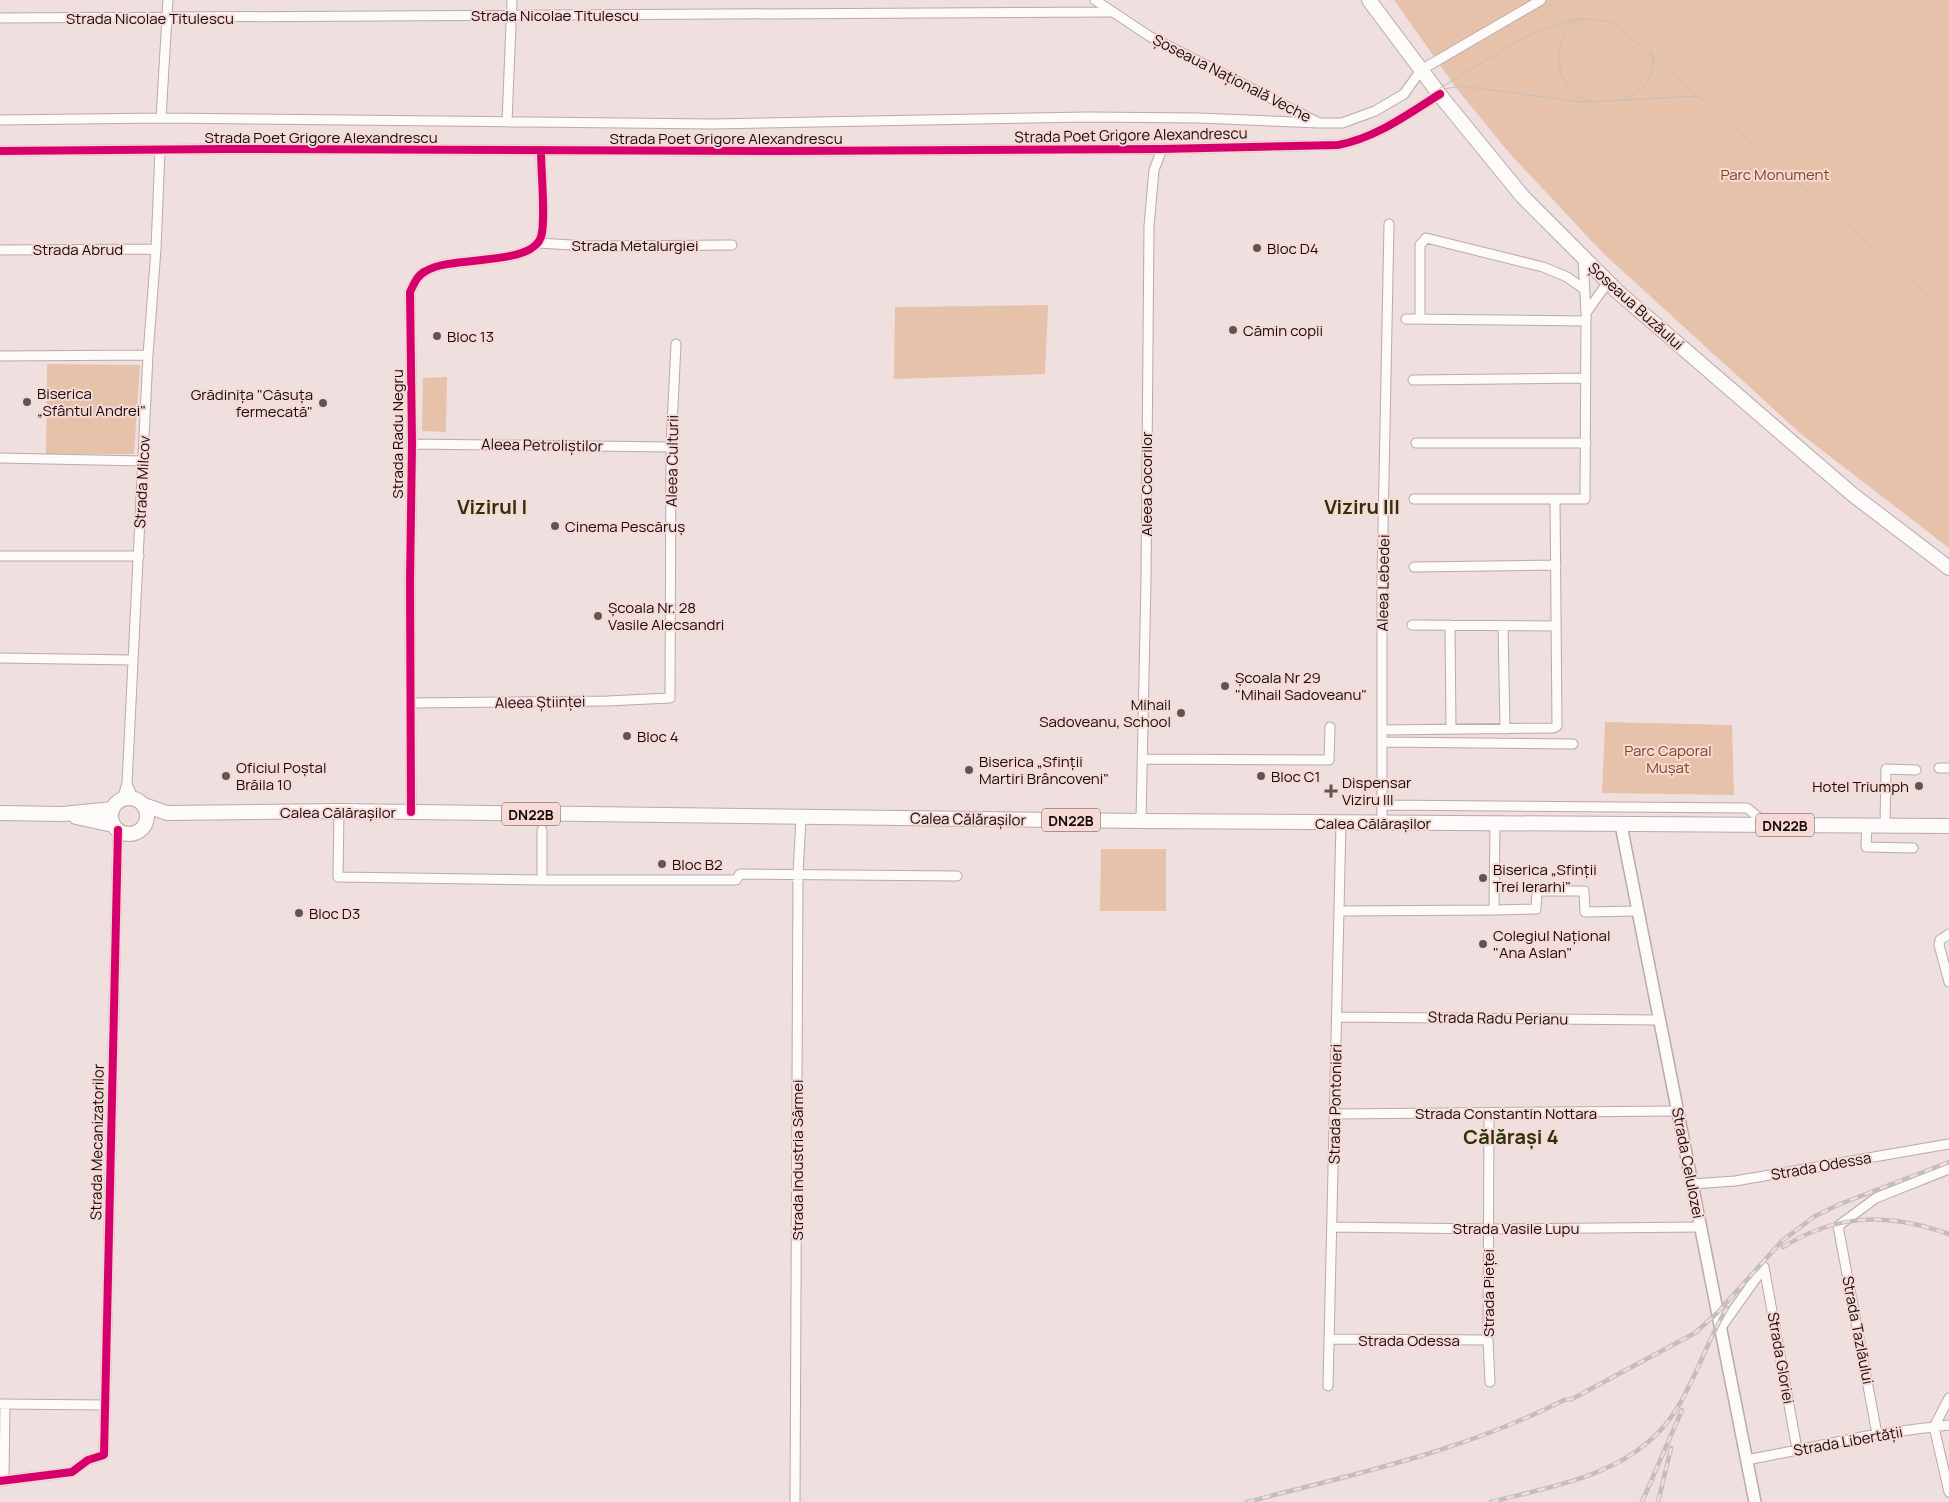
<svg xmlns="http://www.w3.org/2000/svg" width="1949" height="1502" font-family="Manrope,sans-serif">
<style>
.green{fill:#e6c2aa}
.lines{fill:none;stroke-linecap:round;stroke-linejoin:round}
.minor-casing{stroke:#b8abaa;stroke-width:11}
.tertiary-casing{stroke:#b8abaa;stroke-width:14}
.primary-casing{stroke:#b8abaa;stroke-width:16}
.minor{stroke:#fdfafa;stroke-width:9}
.tertiary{stroke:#fdfafa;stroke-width:11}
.primary{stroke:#fdfafa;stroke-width:14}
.tram{stroke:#c3bebe;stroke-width:1}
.rail-casing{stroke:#c3bebe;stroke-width:4.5}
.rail{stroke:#f7d9d6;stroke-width:2.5;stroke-dasharray:8;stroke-linecap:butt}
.cycleway-casing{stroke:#f7d9d6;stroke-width:11}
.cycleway{stroke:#d6006c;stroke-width:8}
.poi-dot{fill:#615554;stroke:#f7d9d6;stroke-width:2}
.labels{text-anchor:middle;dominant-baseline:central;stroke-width:4;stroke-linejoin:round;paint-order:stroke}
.shield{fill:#f7d9d6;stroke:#584947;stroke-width:1}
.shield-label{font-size:14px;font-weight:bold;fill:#140b0a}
.street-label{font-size:15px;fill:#140b0a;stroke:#f7d9d6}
.park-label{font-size:15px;fill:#79491b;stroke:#f7d9d6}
.poi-label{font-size:15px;fill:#140b0a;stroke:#f7d9d6;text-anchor:start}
.district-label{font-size:20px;font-weight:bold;fill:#2c3209;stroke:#f7d9d6}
</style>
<rect width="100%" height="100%" fill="#efdfde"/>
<path class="green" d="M1394,0h555v548l-148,-114 -198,-181 -92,-98 -54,-66z
M1048,305l-3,69 -151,5 1,-72z
M47,364l93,1 -6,89h-88z
M447,377l-1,55 -24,-1 1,-53z
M1605,722l127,3 2,70 -132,-2z
M1101,849h65v62h-66z"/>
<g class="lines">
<defs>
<path id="minor" d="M1095,0l54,36 170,87h23l33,-12 29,-17 17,-24 120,-70
M0,18l1111,-6
M161,118l7,-118
M0,120l161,-2 552,6 375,-7 111,1 120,5
M507,122l5,-122
M0,151l224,-2 565,2 373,-2 176,-4c38,-7 70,-31 102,-51
M538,243l50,3 144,-1
M0,250l156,-1
M1583,258l3,55 22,-31
M1406,319l180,2
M1420,319v-74l6,-7 117,29 24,10 17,12
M0,356l148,-1
M1413,380l173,-2
M1416,443h170
M412,444l259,3
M0,458l143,3
M1414,499h171l1,-186
M0,556h139
M1414,567l142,-2
M1412,625l144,1
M1450,625l1,104
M1503,626l2,103
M0,658l132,2
M411,703l196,-2 63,-3 1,-251 5,-103
M1382,730l171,-2 4,-2 -2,-226
M1382,742l191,2
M1143,759l186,1 1,-33
M1939,768h10
M127,784l6,14
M122,799l5,-15 21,-429 8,-106 4,-99
M1382,805l365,3 21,17
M339,811l-1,66 204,3
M411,812l-1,-231 2,-137 -2,-152c4,-8 7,-17 16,-21 25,-16 105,-4 115,-34 5,-15 0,-67 0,-85
M1141,821l5,-242 3,-353 5,-56 8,-21
M1382,823v-243l7,-356
M1495,823l-1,87 42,-1 1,-18h47l1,21 53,-1
M1867,825l-1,22 47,1
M1885,825l1,-56 30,1
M542,830v50h194l4,-6 217,2
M1339,911l155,-1
M1949,934l-9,6 -1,5 10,37
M1337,1017l322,3
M1489,1113l-1,227 2,42
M1335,1114l342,-3
M1692,1184l43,-3 214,-37
M1332,1227l157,2 211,-2
M1764,1267l33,182
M1720,1329l44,-62
M1330,1339l158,1
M1328,1386l13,-563
M1949,1398l-15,29 15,65
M0,1404l104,1
M1877,1434l-39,-208 38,-28 73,-29
M1747,1460l130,-26 72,-9
M0,1481l72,-9 16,-12 16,-5 14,-625
M4,1481l1,-77
M795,1502l3,-628 3,-56"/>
<path id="tertiary" d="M1621,825l134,677"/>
<path id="primary" d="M1369,0l74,99 80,98 96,96 233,201 97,74
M111 816a18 18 0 1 1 36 0a18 18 0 1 1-36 0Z
M144,805l23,8 172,-2 802,10 808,5
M0,813l63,1 49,-5
M76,817l37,8"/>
</defs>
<use href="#minor" class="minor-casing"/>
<use href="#tertiary" class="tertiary-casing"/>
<use href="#primary" class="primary-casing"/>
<use href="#minor" class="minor"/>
<use href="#tertiary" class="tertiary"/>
<use href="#primary" class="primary"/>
<path class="tram" d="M1578,20c-30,18 -24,73 12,81
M1444,89l17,-3 122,16 117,-6
M1437,90c37,-22 95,-63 136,-70 14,-3 29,0 42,4l334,289
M1624,98c22,-6 34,-25 27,-47"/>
<defs>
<path id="rail" d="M1783,1247c55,-34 105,-34 166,-13
M1247,1502c108,-28 217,-51 317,-102l8,-1 123,-66 22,-20 65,-72 33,-25 25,-12 109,-42
M1491,1502c66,-17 143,-28 183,-89 22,-33 32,-71 53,-105
M1642,1502l40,-92
M1658,1502l13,-54"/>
</defs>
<use href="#rail" class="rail-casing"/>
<use href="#rail" class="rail"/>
<defs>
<path id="cycleway" d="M0,151l224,-2 565,2 373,-2 176,-4c38,-7 70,-31 102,-51
M411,812l-1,-231 2,-137 -2,-152c4,-8 7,-17 16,-21 25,-16 105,-4 115,-34 5,-15 0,-67 0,-85
M0,1481l72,-9 16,-12 16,-5 14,-625"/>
</defs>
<use href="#cycleway" class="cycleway-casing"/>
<use href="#cycleway" class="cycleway"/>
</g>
<g class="poi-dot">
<circle cx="1257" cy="248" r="5"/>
<circle cx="1233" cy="330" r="5"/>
<circle cx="437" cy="336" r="5"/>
<circle cx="27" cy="402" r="5"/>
<circle cx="323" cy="403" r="5"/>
<circle cx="555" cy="526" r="5"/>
<circle cx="598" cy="616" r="5"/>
<circle cx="1225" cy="686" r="5"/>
<circle cx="1181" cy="713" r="5"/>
<circle cx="627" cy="736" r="5"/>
<circle cx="969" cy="770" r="5"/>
<circle cx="226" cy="776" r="5"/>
<circle cx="1261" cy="776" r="5"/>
<circle cx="1919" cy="786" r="5"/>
<path d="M1328.5 783.5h5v5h5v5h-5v5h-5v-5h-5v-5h5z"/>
<circle cx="662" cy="864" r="5"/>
<circle cx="1483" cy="878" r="5"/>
<circle cx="299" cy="913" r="5"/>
<circle cx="1483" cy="944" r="5"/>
</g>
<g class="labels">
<g class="shield">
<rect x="502" y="802.5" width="58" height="23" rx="4"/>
<rect x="1042" y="808.5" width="58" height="23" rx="4"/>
<rect x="1756" y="813.5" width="58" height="23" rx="4"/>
</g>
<g class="shield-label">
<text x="531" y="814">DN22B</text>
<text x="1071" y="820">DN22B</text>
<text x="1785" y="825">DN22B</text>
</g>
<g class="street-label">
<text x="555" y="15">Strada Nicolae Titulescu</text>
<text x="150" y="18">Strada Nicolae Titulescu</text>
<text transform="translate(1232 78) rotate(27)">Șoseaua Națională Veche</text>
<text transform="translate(1131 135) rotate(-1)">Strada Poet Grigore Alexandrescu</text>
<text x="321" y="137">Strada Poet Grigore Alexandrescu</text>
<text x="726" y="138">Strada Poet Grigore Alexandrescu</text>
<text x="635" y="245">Strada Metalurgiei</text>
<text x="78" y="249">Strada Abrud</text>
<text transform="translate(1636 306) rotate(42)">Șoseaua Buzăului</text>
<text transform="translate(397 434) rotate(-90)">Strada Radu Negru</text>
<text transform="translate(542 445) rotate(1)">Aleea Petroliștilor</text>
<text transform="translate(672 461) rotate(-89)">Aleea Culturii</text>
<text transform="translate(142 482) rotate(-87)">Strada Milcov</text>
<text transform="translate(1146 484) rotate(-90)">Aleea Cocorilor</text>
<text transform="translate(1383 583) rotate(-89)">Aleea Lebedei</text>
<text transform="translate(540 702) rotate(-1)">Aleea Științei</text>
<text x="338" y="812">Calea Călărașilor</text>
<text transform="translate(968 819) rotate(1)">Calea Călărașilor</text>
<text x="1373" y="823">Calea Călărașilor</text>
<text transform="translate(1498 1018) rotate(1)">Strada Radu Perianu</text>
<text transform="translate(1335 1104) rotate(-89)">Strada Pontonieri</text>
<text x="1506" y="1113">Strada Constantin Nottara</text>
<text transform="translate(97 1142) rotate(-89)">Strada Mecanizatorilor</text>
<text transform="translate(797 1160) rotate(-90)">Strada Industria Sârmei</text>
<text transform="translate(1688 1163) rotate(79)">Strada Celulozei</text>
<text transform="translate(1821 1166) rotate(-10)">Strada Odessa</text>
<text x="1516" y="1228">Strada Vasile Lupu</text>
<text transform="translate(1488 1293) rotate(-90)">Strada Pieței</text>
<text transform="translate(1858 1330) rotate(79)">Strada Tazlăului</text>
<text x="1409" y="1340">Strada Odessa</text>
<text transform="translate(1781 1358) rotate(80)">Strada Gloriei</text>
<text transform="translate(1848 1441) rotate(-10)">Strada Libertății</text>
</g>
<g class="park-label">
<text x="1775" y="174">Parc Monument</text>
<text x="1668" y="750">Parc Caporal<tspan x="1668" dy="17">Mușat</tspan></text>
</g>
<g class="poi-label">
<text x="1267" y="248">Bloc D4</text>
<text x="1243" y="330">Cămin copii</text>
<text x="447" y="336">Bloc 13</text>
<text x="37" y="393">Biserica<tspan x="37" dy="17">„Sfântul Andrei"</tspan></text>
<text x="313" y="394" text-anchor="end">Grădinița "Căsuța<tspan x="313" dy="17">fermecată"</tspan></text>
<text x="565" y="526">Cinema Pescăruș</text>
<text x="608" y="607">Școala Nr. 28<tspan x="608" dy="17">Vasile Alecsandri</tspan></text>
<text x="1235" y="677">Școala Nr 29<tspan x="1235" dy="17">"Mihail Sadoveanu"</tspan></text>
<text x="1171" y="704" text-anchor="end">Mihail<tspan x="1171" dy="17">Sadoveanu, School</tspan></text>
<text x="637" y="736">Bloc 4</text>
<text x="979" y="761">Biserica „Sfinții<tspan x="979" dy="17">Martiri Brâncoveni"</tspan></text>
<text x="236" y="767">Oficiul Poștal<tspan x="236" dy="17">Brăila 10</tspan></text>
<text x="1271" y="776">Bloc C1</text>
<text x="1342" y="782">Dispensar<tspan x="1342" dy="17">Viziru III</tspan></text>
<text x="1909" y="786" text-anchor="end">Hotel Triumph</text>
<text x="672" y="864">Bloc B2</text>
<text x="1493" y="869">Biserica „Sfinții<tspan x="1493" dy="17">Trei Ierarhi"</tspan></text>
<text x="309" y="913">Bloc D3</text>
<text x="1493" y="935">Colegiul Național<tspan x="1493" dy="17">"Ana Aslan"</tspan></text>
</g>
<g class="district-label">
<text x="492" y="506">Vizirul I</text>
<text x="1362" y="506">Viziru III</text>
<text x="1511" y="1136">Călărași 4</text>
</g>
</g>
</svg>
